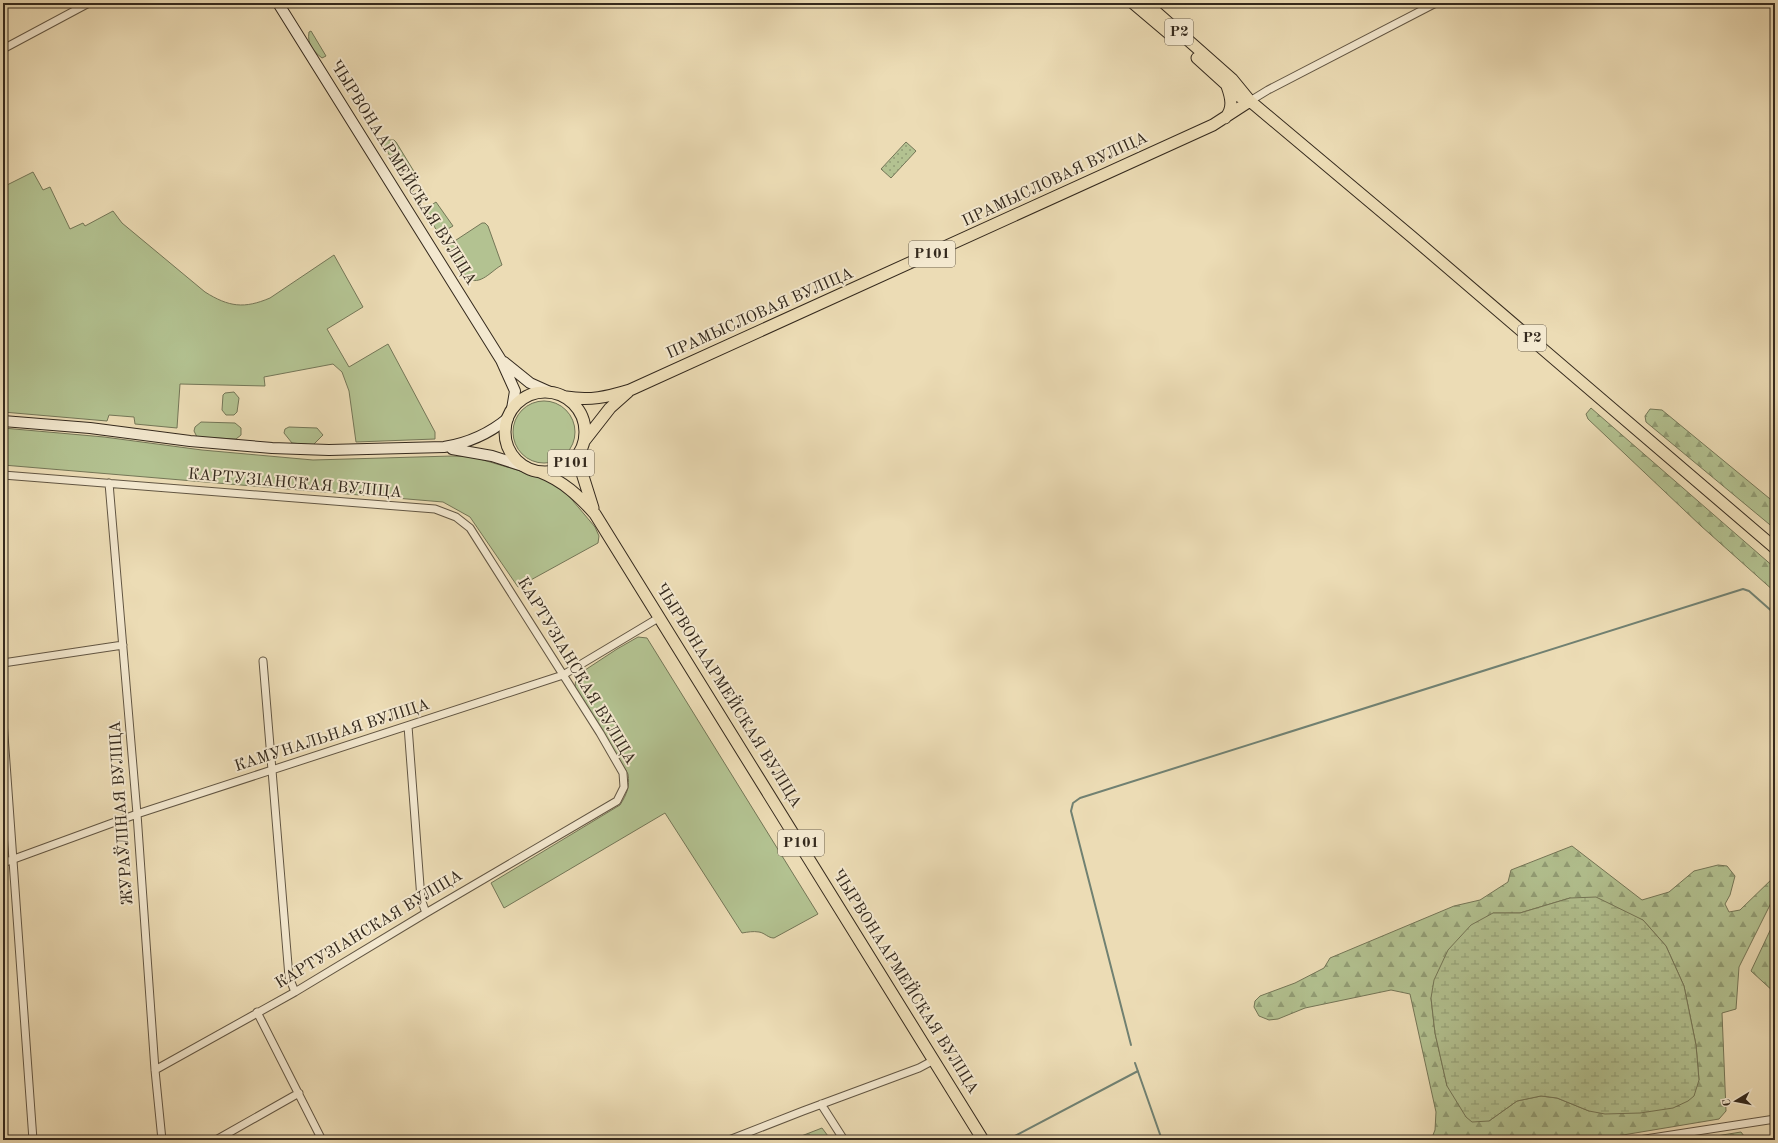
<svg xmlns="http://www.w3.org/2000/svg" width="1778" height="1143" font-family="'Old Standard TT',serif">
<style>
.grass{fill:#b3c291;stroke:#747657}
.forest{fill:url(#forest-firs);stroke:#747657;fill-rule:evenodd}
.wetland{fill:url(#wetland-marsh);stroke:#747657}
.park{fill:url(#park-dots);stroke:#747657}
.lines{fill:none;stroke-linecap:round;stroke-linejoin:round}
.stream{stroke:#718172;stroke-width:2}
.street-casing{stroke:#625643;stroke-width:9}
.secondary-casing{stroke:#34291d;stroke-width:12}
.primary-casing{stroke:#34291d;stroke-width:13}
.street{stroke:#f3e8cf;stroke-width:7}
.secondary{stroke:#f3e8cf;stroke-width:10}
.primary{stroke:#ecdcb5;stroke-width:11}
.labels{text-anchor:middle;dominant-baseline:central;stroke-width:4;stroke-linejoin:round;paint-order:stroke}
.shield{fill:#f3e8cf;stroke:#6d6252;stroke-width:1}
.shield-label{font-size:15px;font-weight:bold;fill:#34291d}
.street-label{font-size:16px;fill:#34291d;stroke:#f3e8cf}
</style>
<defs>
<pattern id="forest-firs" width="22" height="20" patternUnits="userSpaceOnUse"><rect width="22" height="20" fill="#b3c291"/><path d="M5 1l3.5 6h-7zM16 11l3.5 6h-7z" fill="#929e76"/></pattern>
<pattern id="wetland-marsh" width="20" height="14" patternUnits="userSpaceOnUse"><rect width="20" height="14" fill="#b3c291"/><path d="M1 5h8M5 5V1M11 12h8M15 12V8" fill="none" stroke="#929e76"/></pattern>
<pattern id="park-dots" width="8" height="8" patternUnits="userSpaceOnUse"><rect width="8" height="8" fill="#b3c291"/><path d="M2 2h.1M6 6h.1" fill="none" stroke="#929e76" stroke-width="1.8" stroke-linecap="round"/></pattern>
</defs>
<rect width="100%" height="100%" fill="#ecdcb5"/>
<filter id="stains"><feTurbulence type="fractalNoise" baseFrequency=".005" numOctaves="4"/><feColorMatrix values="0 0 0 0 .2 0 0 0 0 .09 0 0 0 0 .02 0 0 0 .5 -.17"/></filter>
<radialGradient id="worn" r=".72"><stop offset=".6" stop-color="#630" stop-opacity="0"/><stop offset="1" stop-color="#630" stop-opacity=".3"/></radialGradient>
<path class="grass" d="M311,31l15,25 -4,2c-9,-7 -15,-14 -13,-26z
M388,140h6l2,2 22,36 -5,4 2,6 -3,4 -30,-49z
M33,172l10,18 7,-3 20,42 13,-6 2,3 28,-15 9,12 83,69c24,15 39,17 65,6l64,-43 29,52 -36,22 22,38 39,-23 47,88v7l-79,3 -7,-51 -7,-19 -9,-8 -69,13 1,9 -85,-2 -3,44 -42,-4 -1,-7 -25,-2 -2,6 -104,-9v-225z
M436,202l17,24 -14,8 -15,-24z
M482,223h3l3,3 14,39c-10,5 -22,22 -35,13l-20,-32z
M234,392l5,6 -2,14 -3,3h-8l-4,-5 1,-15 2,-2z
M513 432a31 31 0 1 1 62 0a31 31 0 1 1-62 0Z
M201,422l34,1 6,5v7l-5,4 -39,-2 -3,-6 1,-4z
M289,427l28,1 6,7 -10,10 -21,-2 -8,-10 1,-4z
M3,428l101,9 98,13 111,10 139,-4 21,1 61,18 20,8 14,12 27,32 4,9 -1,7 -80,44 -48,-70 -27,-15 -440,-37z
M638,637l9,1 171,276 -44,24c-6,0 -9,-5 -15,-6 -6,-1 -11,0 -17,1l-77,-120 -161,95 -13,-25 129,-78c7,-11 10,-19 8,-31l-51,-83 -2,-4 1,-11 41,-27z"/>
<path class="forest" d="M1591,408l184,160v24l-74,-66 -113,-107 -2,-5z
M1650,409l12,1 113,93v26l-129,-107 -1,-6z
M1572,846l70,54 27,-8 25,-21 24,-6 9,1 8,10 -5,19 -5,9 4,8 11,-2 35,-34v19l-36,72 -3,42 -14,4 4,98 -7,8 -126,21h-162l4,-10 1,-18 -26,-118 -19,-4 -86,18 -27,11 -9,1 -10,-4 -5,-9 1,-6 5,-5 35,-13 29,-15 6,-10 124,-52 26,-6 28,-18 3,-12zM1570,898l73,22 23,26 18,40 12,59 3,35 -110,31 -32,-13 -16,-2 -24,5 -28,20 -42,-35 -12,-53 -4,-35 62,-85h27z
M1775,920v73l-24,-22z
M822,1128l9,12h-40z
M1741,1132l3,4 1,4h-54z"/>
<path class="wetland" d="M1596,897l47,23 23,26 18,40 12,59 3,35 -5,16 -6,5 -15,7 -33,5 -35,1 -16,-3 -32,-13 -16,-2 -24,5 -28,20 -17,1 -6,-5 -19,-31 -12,-53 -4,-35 3,-18 14,-30 23,-25 22,-12h27l50,-15z"/>
<path class="park" d="M906,142l10,9 -25,27 -10,-9z"/>
<g class="lines">
<path class="stream" d="M1131,1045l-60,-234 2,-8 7,-5 663,-209 6,2 26,23
M1135,1063l27,77
M1009,1139l129,-68"/>
<defs>
<path id="street" d="M3,49l86,-46
M1250,101l18,-11 168,-87
M3,475l432,34 21,8 14,11 130,205 23,40 1,14 -7,14 -191,112 -131,79 -140,78
M109,483l28,331 18,256 7,70
M263,661l26,316 6,15
M3,663l120,-18
M3,721l30,419
M408,726l13,173 5,14
M3,863l134,-49 426,-139 97,-58
M257,1012l65,128
M821,1104l23,36
M216,1140l83,-47
M729,1140l74,-29 116,-43 15,-8
M1639,1140l136,-21"/>
<path id="secondary" d="M278,3l223,357 14,31 -3,18
M504,362l26,21 20,9
M3,421l87,7 100,13 82,7 57,2 115,-3c24,-4 45,-13 64,-29
M452,449l40,7 34,11"/>
<path id="primary" d="M1133,3l39,33
M1146,3l86,76 18,22 162,136 363,311
M1197,58l43,39
M1225,118c9,-9 6,-21 2,-32
M505 432a40 40 0 1 1 80 0a40 40 0 1 1-80 0Z
M566,397c24,4 41,0 64,-7l583,-265 37,-24
M585,440l25,-32 18,-16
M579,453l3,20 11,35
M540,472c23,9 39,24 55,42l388,626"/>
</defs>
<use href="#street" class="street-casing"/>
<use href="#secondary" class="secondary-casing"/>
<use href="#primary" class="primary-casing"/>
<use href="#street" class="street"/>
<use href="#secondary" class="secondary"/>
<use href="#primary" class="primary"/>
</g>
<g class="labels">
<g class="shield">
<rect x="1165" y="19" width="28" height="26" rx="3"/>
<rect x="909" y="241" width="46" height="26" rx="3"/>
<rect x="1518" y="325" width="28" height="26" rx="3"/>
<rect x="548" y="450" width="46" height="26" rx="3"/>
<rect x="778" y="830" width="46" height="26" rx="3"/>
</g>
<g class="shield-label">
<text x="1179" y="32">Р2</text>
<text x="932" y="254">Р101</text>
<text x="1532" y="338">Р2</text>
<text x="571" y="463">Р101</text>
<text x="801" y="843">Р101</text>
</g>
<g class="street-label">
<text transform="translate(403 173) rotate(58)">ЧЫРВОНААРМЕЙСКАЯ ВУЛІЦА</text>
<text transform="translate(1055 180) rotate(-25)">ПРАМЫСЛОВАЯ ВУЛІЦА</text>
<text transform="translate(760 314) rotate(-24)">ПРАМЫСЛОВАЯ ВУЛІЦА</text>
<text transform="translate(295 484) rotate(5)">КАРТУЗІАНСКАЯ ВУЛІЦА</text>
<text transform="translate(576 671) rotate(59)">КАРТУЗІАНСКАЯ ВУЛІЦА</text>
<text transform="translate(728 696) rotate(58)">ЧЫРВОНААРМЕЙСКАЯ ВУЛІЦА</text>
<text transform="translate(332 736) rotate(-18)">КАМУНАЛЬНАЯ ВУЛІЦА</text>
<text transform="translate(122 813) rotate(-94)">ЖУРАЎЛІНАЯ ВУЛІЦА</text>
<text transform="translate(369 930) rotate(-31)">КАРТУЗІАНСКАЯ ВУЛІЦА</text>
<text transform="translate(905 982) rotate(58)">ЧЫРВОНААРМЕЙСКАЯ ВУЛІЦА</text>
</g>
</g>
<rect width="1778" height="1143" fill="none" stroke="#ecdcb5" stroke-width="16"/>
<rect x="4" y="4" width="1770" height="1135" fill="none" stroke="#34291d" stroke-width="2"/>
<rect x="8" y="8" width="1762" height="1127" fill="none" stroke="#34291d"/>
<g transform="translate(1736 1101) rotate(260)" stroke="#f3e8cf" stroke-width="3" paint-order="stroke">
<path d="M0-3L7 15L0 10L-7 15Z" fill="#34291d"/>
<text y="-6" font-size="11" font-weight="bold" text-anchor="middle" fill="#34291d">С</text>
</g>
<rect width="100%" height="100%" filter="url(#stains)"/>
<rect width="100%" height="100%" fill="url(#worn)"/>
</svg>
